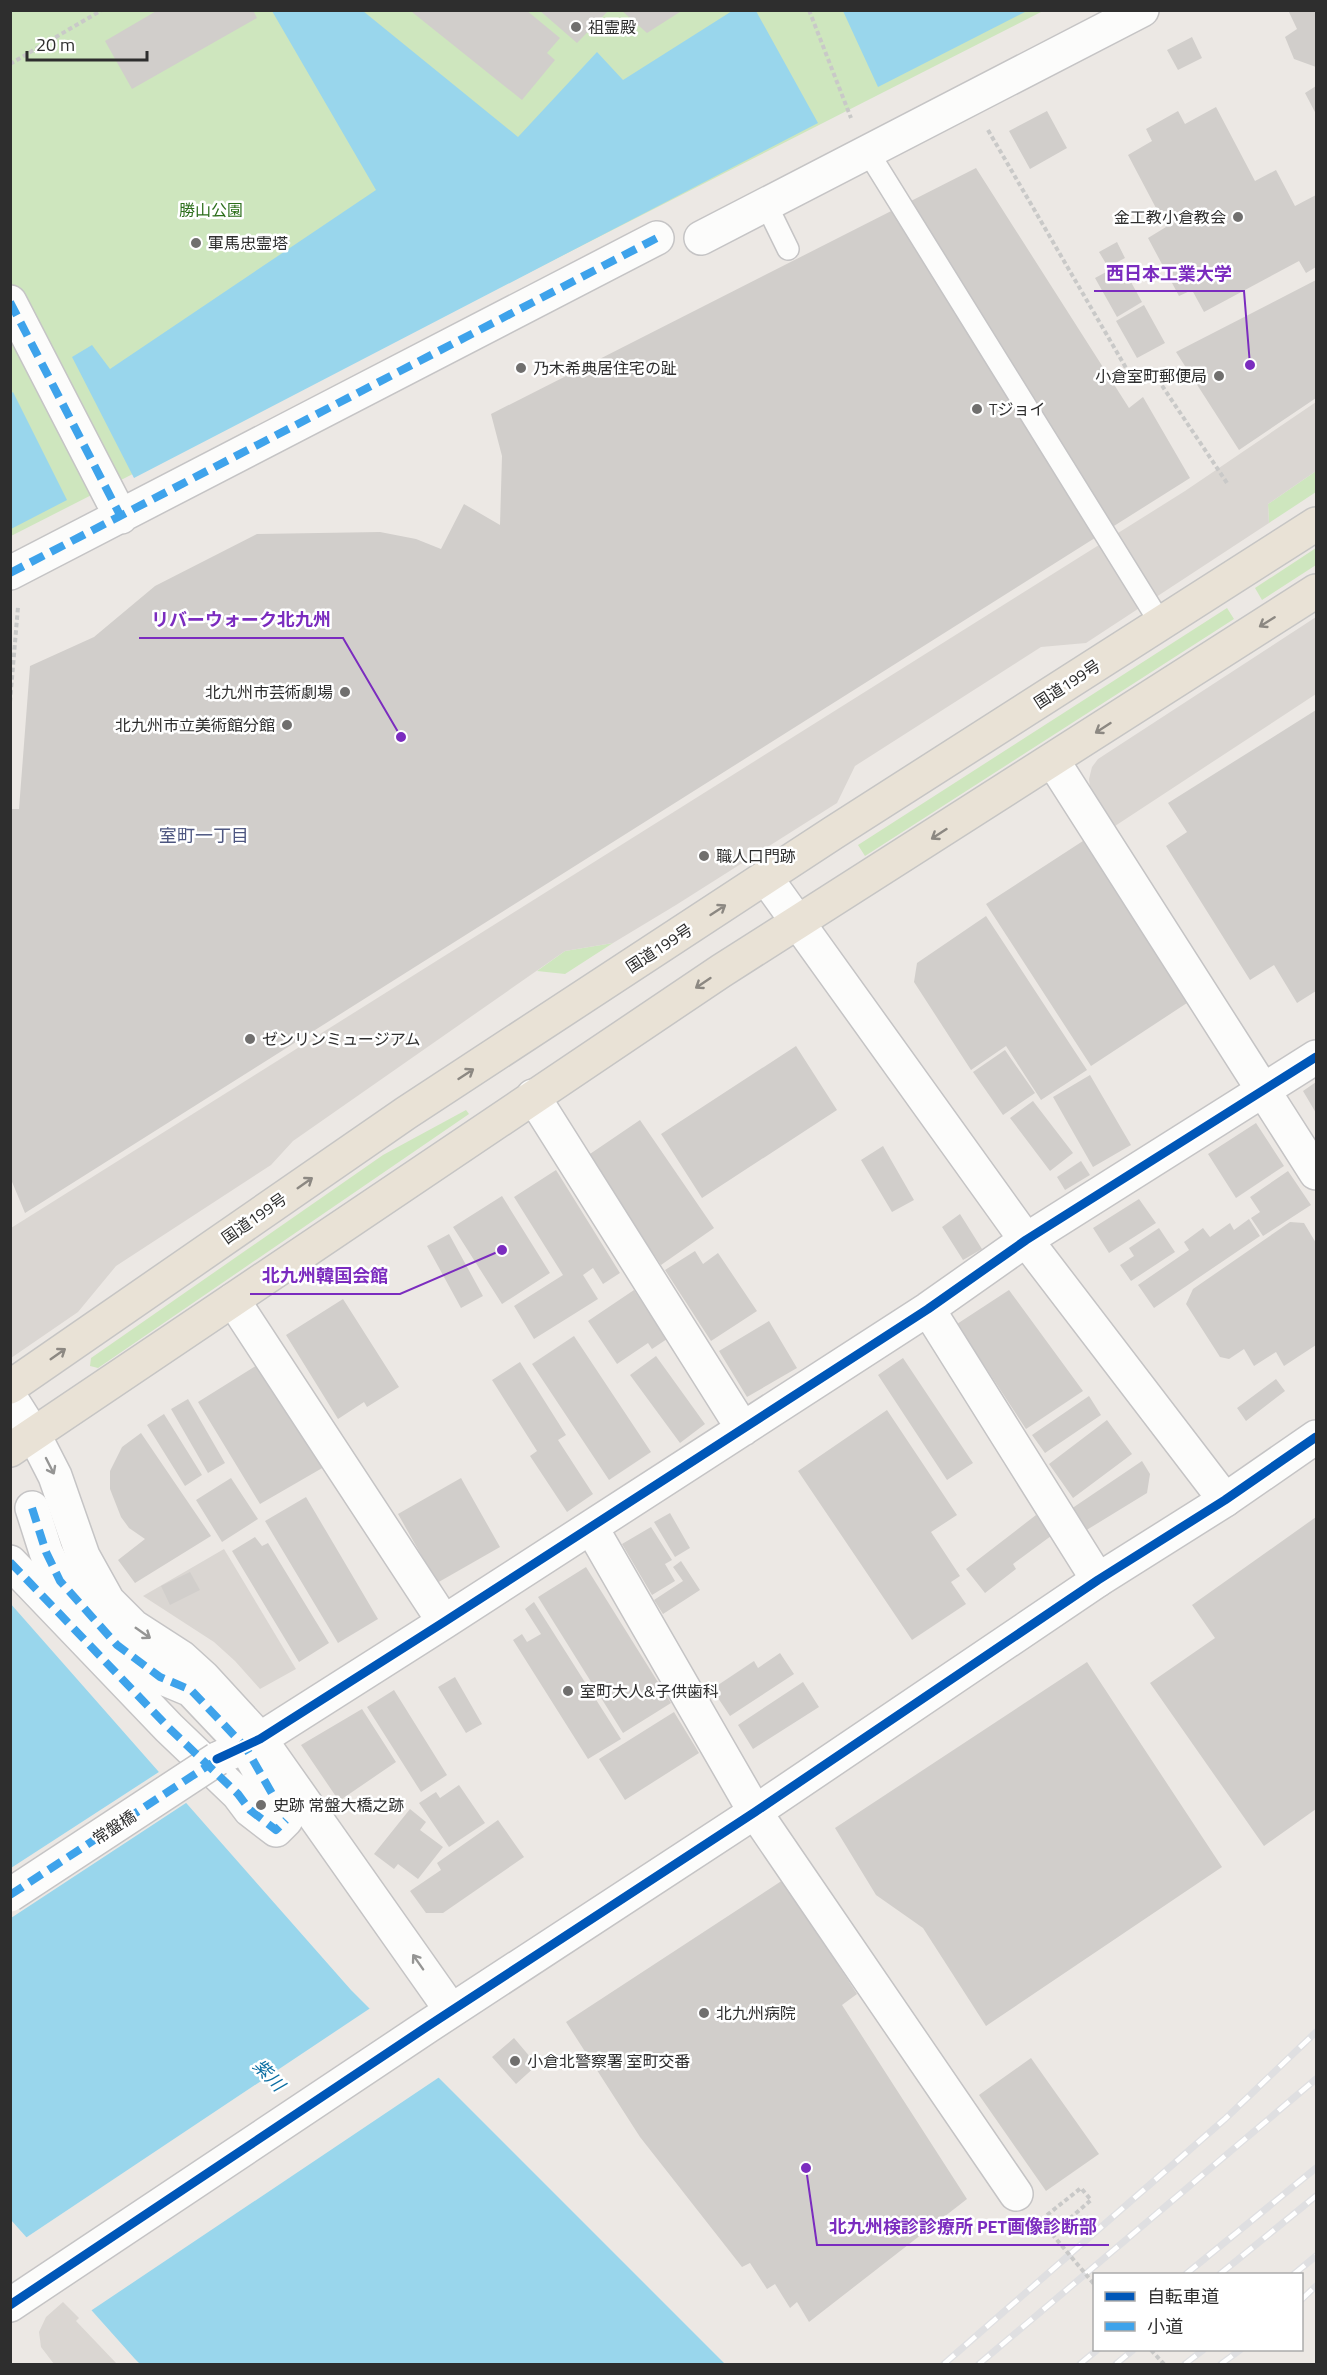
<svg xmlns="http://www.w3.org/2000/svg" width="1327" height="2375" font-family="'Titillium Web','Noto Sans JP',sans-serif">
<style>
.green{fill:#cee6be}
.plaza{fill:#dad6d2}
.water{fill:#99d6ec}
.pier{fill:#ece8e4}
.building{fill:#d1cecb}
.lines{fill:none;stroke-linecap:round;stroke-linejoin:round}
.service-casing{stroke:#c5c4c5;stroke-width:24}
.pedestrian-casing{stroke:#c5c4c5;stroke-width:36}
.minor-casing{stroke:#c5c4c5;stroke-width:36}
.tertiary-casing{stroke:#c5c4c5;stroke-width:36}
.trunk-casing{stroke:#c6c5c4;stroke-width:36}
.path{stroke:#c9c9c8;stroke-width:4;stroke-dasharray:4.5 3;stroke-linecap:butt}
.service{stroke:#fcfcfb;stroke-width:21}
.pedestrian{stroke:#fcfcfb;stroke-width:33}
.minor{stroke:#fcfcfb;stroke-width:33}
.tertiary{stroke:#fcfcfb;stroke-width:33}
.trunk{stroke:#e9e2d6;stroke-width:33}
.rail-casing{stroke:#dfdfe1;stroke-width:7}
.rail{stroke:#fff;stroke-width:4.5;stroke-dasharray:14;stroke-linecap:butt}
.pedestrian-bridge-casing{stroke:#c5c4c5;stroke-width:36;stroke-linecap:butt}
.path-bridge{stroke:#c9c9c8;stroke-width:4;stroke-dasharray:4.5 3;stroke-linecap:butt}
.pedestrian-bridge{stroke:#fcfcfb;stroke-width:33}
.quiet{stroke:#3ea3eb;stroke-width:8;stroke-dasharray:15 8;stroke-linecap:butt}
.cycleway-casing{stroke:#fff;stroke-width:13}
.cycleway{stroke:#0057b8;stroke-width:9}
.oneway{stroke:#8c8882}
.oneway2{stroke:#959594}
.poi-dot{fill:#706f6e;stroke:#fff;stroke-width:2}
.labels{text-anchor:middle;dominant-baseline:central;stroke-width:5;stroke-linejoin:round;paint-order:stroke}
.poi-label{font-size:16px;fill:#2e2e2e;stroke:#fff;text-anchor:start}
.park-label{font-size:16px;fill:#2c6e1b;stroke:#fff}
.street-label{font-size:16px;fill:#2e2e2e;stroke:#fff}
.neighbourhood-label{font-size:18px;fill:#4d5680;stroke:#fff}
.water-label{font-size:18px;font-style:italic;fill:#0d6fa3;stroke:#fff}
.leader{fill:none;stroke:#7b2cbf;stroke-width:2}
.callout-dot{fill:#7b2cbf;stroke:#fff;stroke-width:2}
.callout-label{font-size:18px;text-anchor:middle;font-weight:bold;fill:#7b2cbf;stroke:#fff;stroke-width:5;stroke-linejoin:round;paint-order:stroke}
</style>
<rect width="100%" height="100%" fill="#ece8e4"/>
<path class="green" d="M11,11h1032l-1032,525z
M1316,471v21l-47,31 -1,-19z
M1316,548v17l-54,35 -7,-12z
M1227,608l7,11 -369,237 -7,-11z
M613,943l-48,31 -28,-3 28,-20z
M466,1110l3,4 -371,254 -8,-2 1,-8 292,-203z"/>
<path class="plaza" d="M1316,402v69l-48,33 1,19 -183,120 -45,4 -186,119 -18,37 -161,102 -63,38 -48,8 -272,190 -22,24 -155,101 -38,46 -67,46v-130l1174,-737z
M1316,617v77l-201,132 -25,-39 -1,-8 3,-12 6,-8z
M224,1549l72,120 -36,20 -25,-28 -21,-19 -71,-46z
M63,2302l16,16 -3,3 41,43h-63l-13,-17 -2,-15 7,-15z"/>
<path class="water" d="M272,11h91l155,126 79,-85 26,28 109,-69h24l62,112 -684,355 -62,-121 20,-12 18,24 266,-179z
M843,11h184l-149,76z
M13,392l54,108 -56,29 -1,-135z
M10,1603l341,387 374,374h-585l-5,-5 -124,-139z"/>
<path class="pier" d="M162,1770l27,31 -178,117v-50z
M372,2007l69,69 -352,236 -65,-73z"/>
<path class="building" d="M158,10h95l4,8 -125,71 -27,-48z
M413,10h113l34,28 -13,15 8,7 -33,40 -110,-88z
M539,10h70l-32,33z
M621,10h62l-36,23z
M1288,10h28v57l-22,-8 -9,-22 12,-8z
M1192,37l10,21 -24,12 -11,-20z
M1316,86v28l-11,-21z
M1216,107l39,74 21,-11 19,36 21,-11v72l-10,6 -7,-12 -95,51 -12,-22 -13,6 -31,-58 18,-11 -38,-72 24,-14 -6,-12 32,-18 7,13z
M1047,111l20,37 -37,21 -21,-38z
M976,168l153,240 14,-11 47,81 -1165,735 -15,-36v-368h9l11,-143 64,-29 61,-51 102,-52 123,-2 36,7 25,10 23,-45 36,21 2,-69 -11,-42z
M1117,242l8,16 -17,9 -9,-15z
M1121,264l21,38 -25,15 -22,-39z
M1316,280v118l-77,52 -63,-98z
M1144,305l21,38 -28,15 -21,-37z
M1316,710v281l-19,12 -23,-38 -24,15 -84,-134 21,-14 -19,-29z
M1086,839l104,162 -99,65 -105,-162z
M986,916l101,154 -46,30 -35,-54 -35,24 -57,-88 3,-19z
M796,1046l41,64 -135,88 -41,-64z
M1005,1050l30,43 -32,22 -30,-43z
M1090,1075l41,70 -38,22 -40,-70z
M1316,1082v31l-13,-22z
M1033,1101l40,52 -23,18 -40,-53z
M640,1120l74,108 -53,37 -74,-109z
M1256,1123l28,43 -48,32 -28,-44z
M883,1146l31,54 -22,12 -31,-52z
M1081,1161l9,14 -25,15 -8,-13z
M556,1170l64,103 -17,11 -10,-16 -10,7 15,24 -64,40 -20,-33 49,-31 -49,-78z
M1288,1171l23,34 -48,31 -12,-18 9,-6 -10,-15z
M502,1196l48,77 -48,31 -49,-77z
M1139,1199l17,24 -47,30 -16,-25z
M960,1214l22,35 -19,11 -21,-33z
M1249,1219l11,17 -106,72 -16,-23 51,-35 -5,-8 19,-14 7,9 20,-14 4,7z
M1290,1222l14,1 12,20v102l-32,21 -8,-14 -22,14 -10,-17 -15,10 -9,-2 -34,-53 7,-15z
M1159,1228l16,24 -44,29 -11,-16 14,-9 -5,-8z
M449,1234l34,62 -22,12 -34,-62z
M695,1251l8,13 15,-11 39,58 -46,30 -46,-71z
M634,1290l33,49 -15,10 -4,-6 -31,21 -29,-43z
M1009,1290l74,101 -57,38 -69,-105z
M343,1299l56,88 -32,20 -3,-5 -26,17 -52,-84z
M769,1321l28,47 -50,29 -28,-46z
M574,1336l77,116 -42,28 -77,-116z
M656,1356l49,68 -25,19 -50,-68z
M903,1358l70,105 -26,17 -69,-105z
M520,1362l46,73 -8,5 35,54 -26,18 -37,-56 7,-5 -45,-71z
M259,1364l65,103 -64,37 -62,-102z
M1276,1379l9,12 -39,30 -9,-13z
M1089,1396l12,19 -56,38 -13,-18z
M188,1399l37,64 -17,10 -37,-64z
M887,1410l70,105 -26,17 29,44 -9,6 15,22 -54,36 -114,-169z
M164,1414l38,61 -17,11 -38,-61z
M1107,1420l25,34 -59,44 -24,-34z
M141,1433l70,103 -76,47 -17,-23 27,-21 -16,-11 -8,-11 -11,-28v-18l12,-24z
M1142,1461l8,13 -3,19 -62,38 -14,-22z
M231,1478l27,41 -36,23 -26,-42z
M461,1478l39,69 -63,36 -39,-69z
M306,1497l72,122 -40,24 -73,-122z
M670,1513l20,35 -15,9 -21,-35z
M1036,1515l15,21 -38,28 3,5 -31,24 -19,-24z
M1316,1517v292l-52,37 -114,-163 65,-45 -23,-33z
M651,1527l21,33 -7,4 10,17 -23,14 -30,-51z
M255,1537l7,9 6,-3 61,100 -30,19 -67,-111z
M681,1561l19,29 -37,24 -9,-14 29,-19 -10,-14z
M586,1567l85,136 -48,30 -85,-136z
M190,1572l10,18 -30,15 -9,-19z
M534,1602l87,137 -33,20 -75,-119 9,-6 5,8 14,-8 -16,-25z
M780,1653l14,21 -64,42 -18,-27 42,-28 4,7z
M1087,1662l135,205 -236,159 -63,-98 -47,-33 -41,-67z
M455,1677l27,47 -16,9 -28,-46z
M803,1682l16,25 -66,42 -15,-24z
M394,1690l53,85 -26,17 -54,-85z
M362,1709l34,53 -57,39 -38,-56z
M674,1712l25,41 -74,47 -26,-41z
M459,1785l26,38 -36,24 -30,-44 17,-11 4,6z
M410,1809l16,13 -6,8 23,17 -25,32 -20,-15 -4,5 -20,-15z
M498,1820l26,37 -81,56h-17l-16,-22 31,-21 -4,-7z
M783,1880l74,114 -15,11 125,194 -158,123 -12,-20 -7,6 -15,-24 -8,5 -17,-26 -8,4 -102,-130 -74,-115z
M514,2038l23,27 -21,19 -24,-27z
M1031,2058l68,96 -53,37 -67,-96z"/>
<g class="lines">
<defs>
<path id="service" d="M868,152l293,472
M766,204l22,45"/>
<path id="pedestrian" d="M10,302l111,215
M10,573l647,-335
M32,1508l14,44 14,29 57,64 43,32 31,13 55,58 28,49
M10,1562l159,166 69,66 12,16 26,20 10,-10"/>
<path id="minor" d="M1053,761l263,412
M766,878l260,362 199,260
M533,1096l210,333
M233,1300l211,322
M928,1309l170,271
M10,1397l24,38 21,41 28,80 25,45 25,25 48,31 22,20 57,62 191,271
M591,1527l164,285 261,382
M217,1759l43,-20 184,-117 484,-313 98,-69 290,-183"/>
<path id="tertiary" d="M701,238l441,-228
M10,2305l418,-279 327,-214 343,-232 127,-80 91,-63"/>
<path id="trunk" d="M10,1387l396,-274 427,-280 483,-309
M10,1450l711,-479 595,-380"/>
</defs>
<use href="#service" class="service-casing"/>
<use href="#pedestrian" class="pedestrian-casing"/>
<use href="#minor" class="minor-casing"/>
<use href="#tertiary" class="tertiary-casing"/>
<use href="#trunk" class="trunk-casing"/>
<path class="path" d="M809,10l42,108
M10,64l92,-54
M988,130l145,250 18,-11 76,114
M10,702l8,-95
M1047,2215l34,-27 10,12 -39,34
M1151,2350l13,14"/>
<use href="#service" class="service"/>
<use href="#pedestrian" class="pedestrian"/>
<use href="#minor" class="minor"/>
<use href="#tertiary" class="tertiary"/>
<use href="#trunk" class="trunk"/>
<defs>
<path id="rail" d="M1186,2274l130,-106
M1220,2274l96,-78
M1294,2274l22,-18
M1302,2299l14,-13
M944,2364l281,-245 91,-87
M979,2364l337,-285
M1080,2364l17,-14
M1116,2364l17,-14
M1185,2364l18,-14
M1221,2364l19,-14"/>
</defs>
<use href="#rail" class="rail-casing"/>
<use href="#rail" class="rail"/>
<defs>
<path id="pedestrian-bridge" d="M10,1895l207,-136"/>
</defs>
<use href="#pedestrian-bridge" class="pedestrian-bridge-casing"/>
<path class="path-bridge" d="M1052,2234l42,50"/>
<use href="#pedestrian-bridge" class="pedestrian-bridge"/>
<path class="quiet" d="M10,302l111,215
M10,573l647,-335
M32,1508l14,44 14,29 57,64 43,32 31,13 55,58 28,49
M10,1562l159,166 69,66 12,16 26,20 10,-10
M10,1895l202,-132"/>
<defs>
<path id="cycleway" d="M217,1759l43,-20 184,-117 484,-313 98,-69 290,-183
M10,2305l418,-279 327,-214 343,-232 127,-80 91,-63"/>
</defs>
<use href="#cycleway" class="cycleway-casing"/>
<use href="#cycleway" class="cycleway"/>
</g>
<defs><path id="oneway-shaft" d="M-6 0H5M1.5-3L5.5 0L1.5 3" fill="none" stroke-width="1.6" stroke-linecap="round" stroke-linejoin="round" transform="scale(1.5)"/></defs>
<g class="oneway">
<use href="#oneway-shaft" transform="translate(1267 622) rotate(148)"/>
<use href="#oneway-shaft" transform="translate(1103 728) rotate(147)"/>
<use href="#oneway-shaft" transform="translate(939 834) rotate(147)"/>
<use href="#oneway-shaft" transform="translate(718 910) rotate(-33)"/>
<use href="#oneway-shaft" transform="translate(703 983) rotate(146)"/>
<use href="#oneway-shaft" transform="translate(466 1074) rotate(-33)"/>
<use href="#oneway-shaft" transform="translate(305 1183) rotate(-35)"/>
<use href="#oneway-shaft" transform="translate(58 1354) rotate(-35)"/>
</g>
<g class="oneway2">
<use href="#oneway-shaft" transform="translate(50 1466) rotate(63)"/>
<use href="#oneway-shaft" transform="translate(143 1633) rotate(35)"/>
<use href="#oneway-shaft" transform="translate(418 1962) rotate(-125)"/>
</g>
<g class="poi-dot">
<circle cx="576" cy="27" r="6"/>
<circle cx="1238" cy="217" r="6"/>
<circle cx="196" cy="243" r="6"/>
<circle cx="521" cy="368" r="6"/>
<circle cx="1219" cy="376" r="6"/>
<circle cx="977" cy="409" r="6"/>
<circle cx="345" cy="692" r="6"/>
<circle cx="287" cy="725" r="6"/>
<circle cx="704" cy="856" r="6"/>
<circle cx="250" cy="1039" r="6"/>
<circle cx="568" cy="1691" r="6"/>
<circle cx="261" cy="1805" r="6"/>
<circle cx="704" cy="2013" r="6"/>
<circle cx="515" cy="2061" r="6"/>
</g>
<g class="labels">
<g class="poi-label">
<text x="588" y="27">祖霊殿</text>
<text x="1226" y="217" text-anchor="end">金工教小倉教会</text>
<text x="208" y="243">軍馬忠霊塔</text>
<text x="533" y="368">乃木希典居住宅の趾</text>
<text x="1207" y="376" text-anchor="end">小倉室町郵便局</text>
<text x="989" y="409">Tジョイ</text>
<text x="333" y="692" text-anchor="end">北九州市芸術劇場</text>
<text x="275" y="725" text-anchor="end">北九州市立美術館分館</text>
<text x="716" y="856">職人口門跡</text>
<text x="262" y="1039">ゼンリンミュージアム</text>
<text x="580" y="1691">室町大人&amp;子供歯科</text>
<text x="273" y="1805">史跡 常盤大橋之跡</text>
<text x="716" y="2013">北九州病院</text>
<text x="527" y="2061">小倉北警察署 室町交番</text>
</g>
<g class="park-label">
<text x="211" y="210">勝山公園</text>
</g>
<g class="street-label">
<text transform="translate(1067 684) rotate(-33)">国道199号</text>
<text transform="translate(659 948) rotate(-33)">国道199号</text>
<text transform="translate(254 1218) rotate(-35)">国道199号</text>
<text transform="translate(114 1827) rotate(-33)">常盤橋</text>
</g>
<g class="neighbourhood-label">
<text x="204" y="835">室町一丁目</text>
</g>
<g class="water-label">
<text transform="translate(269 2075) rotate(46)">紫川</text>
</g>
</g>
<path class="leader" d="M1250 365L1244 291H1094M401 737L343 638H139M502 1250L400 1294H250M806 2168L817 2245H1109"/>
<g class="callout-dot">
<circle cx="1250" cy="365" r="6"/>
<circle cx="401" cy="737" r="6"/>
<circle cx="502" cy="1250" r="6"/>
<circle cx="806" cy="2168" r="6"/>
</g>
<g class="callout-label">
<text x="1169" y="280">西日本工業大学</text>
<text x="241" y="626">リバーウォーク北九州</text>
<text x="325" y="1282">北九州韓国会館</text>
<text x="963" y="2233">北九州検診診療所 PET画像診断部</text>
</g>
<rect width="1327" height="2375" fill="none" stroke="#2e2e2e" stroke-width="24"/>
<rect x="1093" y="2273" width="210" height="78" fill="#ffffff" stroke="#ababab" stroke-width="1.5"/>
<rect x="1105" y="2292" width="30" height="9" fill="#0057b8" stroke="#ababab" stroke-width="1.5"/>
<text x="1147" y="2303" font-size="18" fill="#2e2e2e">自転車道</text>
<rect x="1105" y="2322" width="30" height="9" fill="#3ea3eb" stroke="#ababab" stroke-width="1.5"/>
<text x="1147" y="2333" font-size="18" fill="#2e2e2e">小道</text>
<path d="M27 51v9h120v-9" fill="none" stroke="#2e2e2e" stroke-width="3"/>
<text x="36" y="51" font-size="18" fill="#2e2e2e" stroke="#ffffff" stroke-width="4.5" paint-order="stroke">20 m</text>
</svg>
